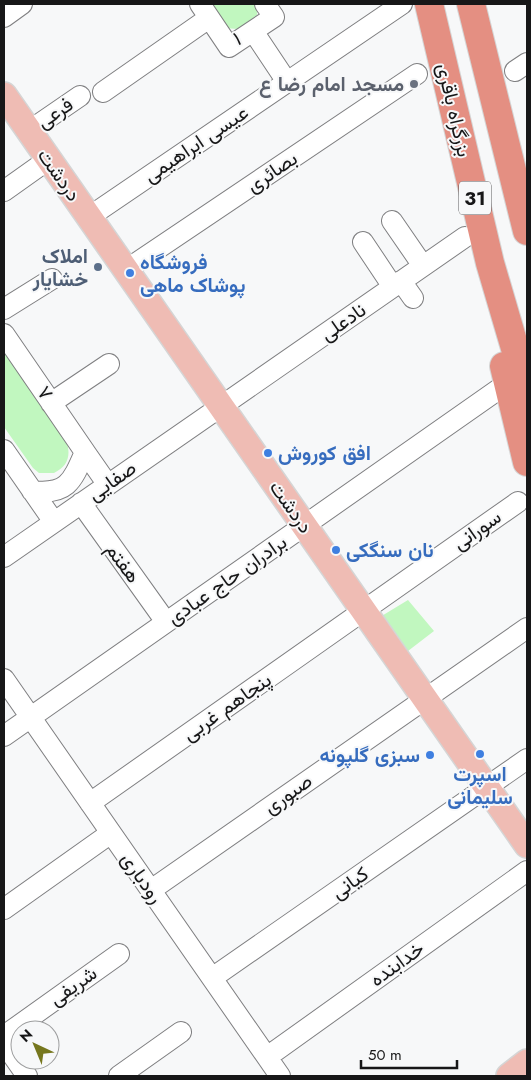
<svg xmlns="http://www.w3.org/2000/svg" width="531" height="1080" font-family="Jost,Vazirmatn,sans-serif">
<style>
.green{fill:#c1f7bf}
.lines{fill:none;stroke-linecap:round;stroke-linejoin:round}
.minor-casing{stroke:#7f7f81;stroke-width:22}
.major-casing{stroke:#d5d5d5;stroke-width:28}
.highway-casing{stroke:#d5d5d5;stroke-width:30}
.minor{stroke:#fff;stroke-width:20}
.major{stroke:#efbcb4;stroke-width:25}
.highway{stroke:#e48f82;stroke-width:28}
.worship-dot{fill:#6b7280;stroke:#f7f8f9;stroke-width:2}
.service-dot{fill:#5c6f8a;stroke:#f7f8f9;stroke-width:2}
.shop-dot{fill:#3f7fe0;stroke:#f7f8f9;stroke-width:2}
.labels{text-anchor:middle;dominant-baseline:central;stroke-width:4;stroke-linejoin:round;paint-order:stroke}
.shield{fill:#f7f8f9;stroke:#5a5a5c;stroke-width:1}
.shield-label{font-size:19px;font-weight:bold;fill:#171718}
.street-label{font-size:20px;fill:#171718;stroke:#f7f8f9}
.worship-label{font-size:20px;font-weight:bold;fill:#5b616d;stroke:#f7f8f9;text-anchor:end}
.service-label{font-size:20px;font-weight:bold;fill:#4e5e75;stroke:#f7f8f9;text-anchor:end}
.shop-label{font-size:20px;font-weight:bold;fill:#366cbe;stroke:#f7f8f9;text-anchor:start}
</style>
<rect width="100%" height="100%" fill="#f7f8f9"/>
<path class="green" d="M207,4h51l-1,11 -19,14 -14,-1z
M4,352l63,91c4,14 0,24 -13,30h-15l-6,-5 -29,-41z
M408,600l26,31 -26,20 -28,-34z"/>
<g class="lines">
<defs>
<path id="minor" d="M200,4l29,43 45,-30 -9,-13
M4,17l18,-13
M253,31l34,51
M515,71l12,-8
M103,92l106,-74
M29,131l51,-35
M4,191l45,-32
M89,217l313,-213
M392,221l31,45
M363,242l30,45
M126,270l291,-196
M401,281l12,17
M4,309l48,-30
M4,334l81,118c-13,30 -18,43 -53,39
M51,403l58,-39
M4,450l50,72
M85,452l23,33
M81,503l85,119
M4,557l461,-320
M4,679l276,397
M4,736l495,-347
M90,803l428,-301
M151,890l376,-262
M4,909l107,-76
M212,978l315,-219
M4,1036l115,-82
M4,1043l23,33
M267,1057l260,-186
M119,1076l62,-44"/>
<path id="major" d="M4,95l523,750
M509,1076l18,-14"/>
<path id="highway" d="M429,4l61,259 37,126
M471,4l56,227
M504,366l23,96"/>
</defs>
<use href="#minor" class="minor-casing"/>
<use href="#major" class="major-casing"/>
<use href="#highway" class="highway-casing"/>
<use href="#minor" class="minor"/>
<use href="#major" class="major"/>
<use href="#highway" class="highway"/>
</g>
<circle class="worship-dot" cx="414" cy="84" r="5"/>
<circle class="service-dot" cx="98" cy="267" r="5"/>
<g class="shop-dot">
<circle cx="130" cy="273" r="5"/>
<circle cx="268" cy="453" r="5"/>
<circle cx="336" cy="550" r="5"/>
<circle cx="480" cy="754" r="5"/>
<circle cx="430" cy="755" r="5"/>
</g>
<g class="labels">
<rect class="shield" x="459" y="181.5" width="32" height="33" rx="4"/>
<g class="shield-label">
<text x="475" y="198">31</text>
</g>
<g class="street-label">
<text transform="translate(237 39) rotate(-23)">۱</text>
<text transform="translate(454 110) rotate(77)">بزرگراه باقری</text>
<text transform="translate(55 113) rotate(-34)">فرعی</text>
<text transform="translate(196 144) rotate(-34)">عیسی ابراهیمی</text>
<text transform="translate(272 172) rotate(-34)">بصائری</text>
<text transform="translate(59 175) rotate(55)">دردشت</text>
<text transform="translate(343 322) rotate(-35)">نادعلی</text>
<text transform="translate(45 393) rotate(55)">۷</text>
<text transform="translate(112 481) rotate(-35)">صفایی</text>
<text transform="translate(291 507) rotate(55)">دردشت</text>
<text transform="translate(477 530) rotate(-35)">سورانی</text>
<text transform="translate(123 563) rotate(54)">هفتم</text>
<text transform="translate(227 580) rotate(-35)">برادران حاج عبادی</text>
<text transform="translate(227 707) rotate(-35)">پنجاهم غربی</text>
<text transform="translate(288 794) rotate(-35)">صبوری</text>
<text transform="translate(142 878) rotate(55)">رودباری</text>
<text transform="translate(350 883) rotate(-35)">کیانی</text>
<text transform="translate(397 964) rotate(-36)">خدابنده</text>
<text transform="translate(73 986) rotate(-35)">شریفی</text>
</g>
<g class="worship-label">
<text x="404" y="84">مسجد امام رضا ع</text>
</g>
<g class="service-label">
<text x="88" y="256">املاک<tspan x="88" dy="23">خشایار</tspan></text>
</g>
<g class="shop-label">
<text x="140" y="262">فروشگاه<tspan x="140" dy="23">پوشاک ماهی</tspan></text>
<text x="278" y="453">افق کوروش</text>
<text x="346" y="550">نان سنگکی</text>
<text x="420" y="755" text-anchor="end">سبزی گلپونه</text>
<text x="480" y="774" text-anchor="middle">اسپرت<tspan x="480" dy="23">سلیمانی</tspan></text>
</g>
</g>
<rect width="531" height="1080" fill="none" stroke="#171718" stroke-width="10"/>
<g transform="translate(35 1045) rotate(316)"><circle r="24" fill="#f7f8f9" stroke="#9d9e9f"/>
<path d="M0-4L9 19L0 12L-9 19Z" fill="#76771e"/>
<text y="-8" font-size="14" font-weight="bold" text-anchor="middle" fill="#171718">N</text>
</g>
<path d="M361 1060v8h96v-8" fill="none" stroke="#171718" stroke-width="2.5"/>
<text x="368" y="1060" font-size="15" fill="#171718" stroke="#f7f8f9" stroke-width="4" paint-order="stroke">50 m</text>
</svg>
